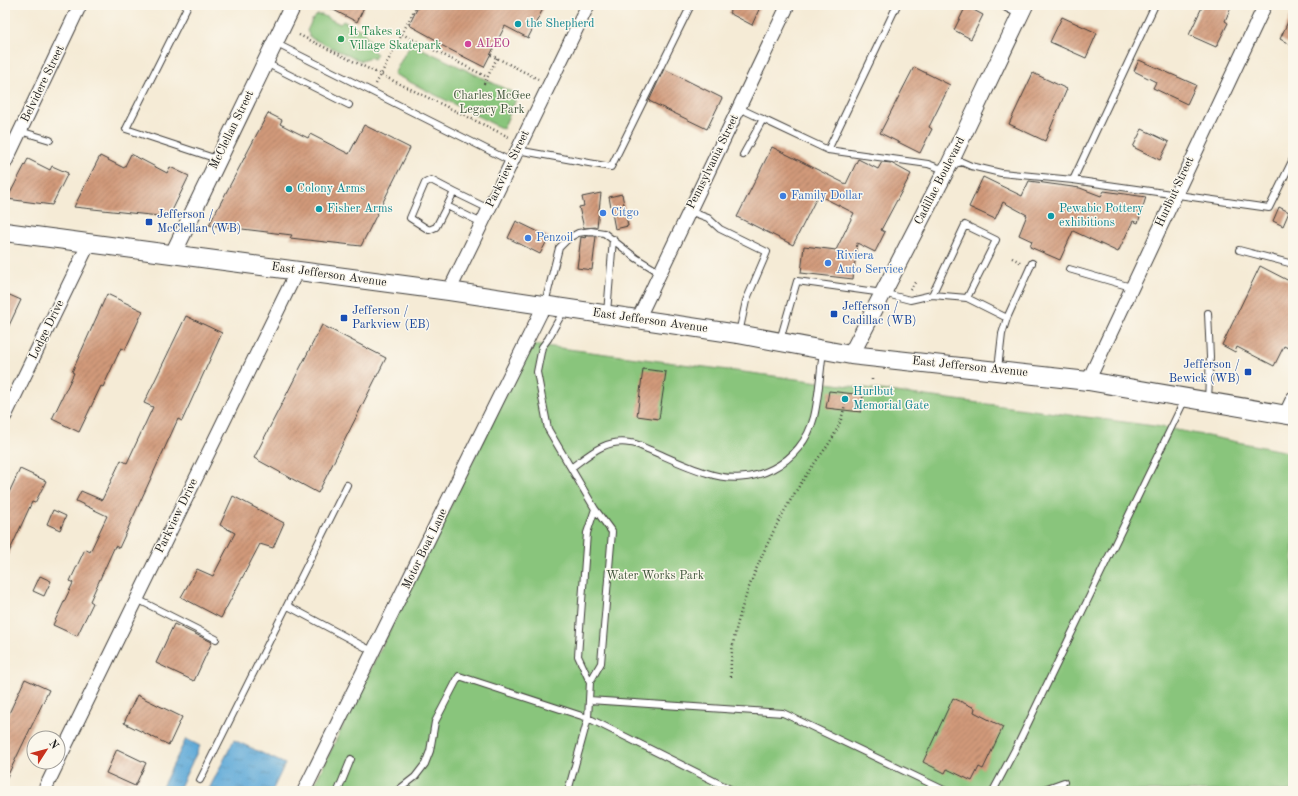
<svg xmlns="http://www.w3.org/2000/svg" width="1298" height="796" font-family="'Old Standard TT',serif">
<style>
.green{fill:#89c57b;stroke:#52704c}
.water{fill:url(#water-ripples);stroke:#3e637a}
.building{fill:url(#building-hatch)}
.lines{fill:none;stroke-linecap:round;stroke-linejoin:round}
.service-casing{stroke:#3d3b38;stroke-width:8}
.minor-casing{stroke:#3d3b38;stroke-width:15}
.tertiary-casing{stroke:#3d3b38;stroke-width:18}
.secondary-casing{stroke:#3d3b38;stroke-width:20}
.path{stroke:#3d3b38;stroke-width:2.5;stroke-dasharray:1 3;stroke-linecap:butt}
.service{stroke:#fff;stroke-width:6}
.minor{stroke:#fff;stroke-width:13}
.tertiary{stroke:#fff;stroke-width:16}
.secondary{stroke:#fff;stroke-width:18}
.culture-dot{fill:#0f9aa8;stroke:#fbf7ec;stroke-width:1.5}
.leisure-dot{fill:#2e9e5b;stroke:#fbf7ec;stroke-width:1.5}
.hotel-dot{fill:#d1479c;stroke:#fbf7ec;stroke-width:1.5}
.shop-dot{fill:#3f7fe0;stroke:#fbf7ec;stroke-width:1.5}
.transit-dot{fill:#1a4fb4;stroke:#fbf7ec;stroke-width:1.5}
.labels{text-anchor:middle;dominant-baseline:central;stroke-width:3;stroke-linejoin:round;paint-order:stroke}
.culture-label{font-size:12px;fill:#0d838f;stroke:#fbf7ec;text-anchor:start}
.leisure-label{font-size:12px;fill:#27864d;stroke:#fbf7ec;text-anchor:start}
.hotel-label{font-size:12px;fill:#b23c85;stroke:#fbf7ec;text-anchor:start}
.street-label{font-size:12px;fill:#1c1c1c;stroke:#fbf7ec}
.park-label{font-size:12px;fill:#42573d;stroke:#fbf7ec}
.shop-label{font-size:12px;fill:#366cbe;stroke:#fbf7ec;text-anchor:start}
.transit-label{font-size:12px;fill:#164399;stroke:#fbf7ec;text-anchor:start}
</style>
<defs>
<pattern id="water-ripples" width="26" height="14" patternUnits="userSpaceOnUse"><rect width="26" height="14" fill="#60aad8"/><path d="M2 4q2-2 4 0t4 0M15 11q2-2 4 0t4 0" fill="none" stroke="#4e8aae"/></pattern>
<pattern id="building-hatch" width="6" height="6" patternUnits="userSpaceOnUse"><rect width="6" height="6" fill="#d19a7a"/><path d="M-1 1l2-2M0 6l6-6M5 7l2-2" fill="none" stroke="#a97d63"/></pattern>
</defs>
<rect width="100%" height="100%" fill="#fbf7ec"/>
<filter id="ink" filterUnits="userSpaceOnUse"><feTurbulence type="fractalNoise" baseFrequency=".025" numOctaves="2"/><feDisplacementMap in="SourceGraphic" scale="8" xChannelSelector="R" yChannelSelector="G"/><feConvolveMatrix kernelMatrix="1 2 1 2 8 2 1 2 1" color-interpolation-filters="sRGB"/></filter>
<filter id="wash" filterUnits="userSpaceOnUse"><feTurbulence type="fractalNoise" baseFrequency=".012" numOctaves="4" result="noise"/><feDisplacementMap in="SourceGraphic" scale="16" xChannelSelector="R" yChannelSelector="G"/><feGaussianBlur stdDeviation="0.9" result="paint"/><feColorMatrix in="noise" values="0 0 0 0 0 0 0 0 0 0 0 0 0 0 0 0 0 1.4 0 .05"/><feComposite in="paint" operator="in"/></filter>
<g filter="url(#wash)">
<rect width="100%" height="100%" fill="#f5ebd6"/>
<path class="green" d="M317,15h5l18,9 3,-3 22,11v4l6,5 2,10 4,3 -3,5 -4,-2 -10,4 -49,-23 -4,-7 5,-11z
M412,44l106,51 -15,34 -109,-55 10,-19z
M530,344l632,83 131,26v338h-982z"/>
<path class="water" d="M186,739l14,7 -22,45h-18z
M234,740l51,24 -13,27h-64z"/>
<g id="blocks">
<path class="building" d="M324,5h41l-8,17z
M419,5h126l-17,33 -23,-12 -21,41 -45,-23 1,-2 -31,-17z
M733,5h28l-9,20 -23,-12z
M1203,5h29l-7,16 3,2 -12,24 -27,-12z
M966,6l17,9 -12,24 -17,-9z
M1293,11v35l-13,-7z
M1062,17l35,16 -11,25 -36,-16z
M1139,60l57,25 -9,19 -34,-16 3,-6 -22,-11z
M914,67l36,18 -21,42 3,2 -12,24 -40,-20z
M664,69l58,29 -15,31 -58,-28z
M1033,73l34,16 -22,52 -36,-17z
M268,113l14,7 -2,4 28,14 2,-4 39,20 15,-29 46,23 -49,98 -71,-8 2,-3 -83,-10z
M1142,129l27,13 -9,18 -27,-13z
M772,147l74,37 12,-25 20,10 4,-7 9,1 20,11 -30,56 4,2 -10,20 -18,-9 -4,36 -52,-6 3,-27 32,4 18,-37 -36,-18 -25,50 -56,-28z
M131,154l36,19 3,-6 19,9 -20,41 -95,-10 26,-51 24,12z
M28,159l22,11 2,-4 16,7 -16,32 -45,-6z
M983,177l39,19 7,-15 51,7 21,8 3,-5 42,6 -8,26 -5,-2 -15,31 -45,-21 -13,29 -30,-13 2,-6 -13,-6 8,-20 -24,-13 -8,17 -26,-12z
M601,193l-4,34 -13,1 -5,-21 5,-1 -2,-9z
M622,194l6,32 -13,3 -6,-32z
M1279,207l10,5 -6,14 -10,-5z
M516,221l33,16 -9,17 -32,-16z
M585,236h11l-4,34 -15,-2 4,-31 5,1z
M1260,266l33,17v43l-4,8 4,2v2l-5,10 -4,-2 -10,20 -37,-19 -2,5 -13,-7z
M5,293l16,7 -16,34z
M107,294l36,17 -18,39 -4,-2 -18,39 -2,-1 -22,46 -27,-13 22,-46 -2,-1z
M186,316l36,17 -40,88 -4,-2 -59,129 -4,-2 -25,55 3,2 -16,33 -24,-11 20,-42 -3,-2 15,-32 5,3 17,-36 -31,-15 5,-10 21,9 19,-40 6,3 26,-56 -9,-4z
M322,325l64,33 -68,135 -64,-35z
M643,369l23,3 -7,47 -22,-3z
M829,391l34,4 -2,17 -35,-4z
M20,469l26,12 -11,22 -3,-1 -27,59v-60z
M233,496l51,27 -11,25 -13,-4 -39,74 -40,-21 16,-28 16,7 22,-43 -15,-8z
M53,510l13,6 -6,14 -13,-6z
M40,576l11,5 -7,15 -11,-5z
M174,624l38,18 -18,39 -38,-18z
M25,679l24,11 -44,91v-59z
M137,695l45,22 -13,28 -45,-22z
M953,698l22,10 -1,4 29,15 -20,42 -4,-2 -7,14 -25,-12 -2,4 -22,-11z
M117,749l29,14 -11,23 -29,-13z"/>
</g>
</g>
<g filter="url(#ink)">
<use href="#blocks" fill-opacity="0" stroke="#3d3b38" stroke-width="1"/>
<g class="lines">
<defs>
<path id="service" d="M188,5l-62,124 91,30
M275,43l237,119
M266,63l83,42
M739,108l89,42 100,14 11,4 23,-6 9,4 30,7 72,7 196,28 24,-49
M20,131l30,9
M517,150l94,17 80,-162
M828,150l69,-145
M743,155l20,-36
M431,180l23,12 -18,35 -7,3 -19,-12 15,-35z
M1073,180l82,-175
M454,192l35,17
M447,206l35,17
M689,211l19,7 12,11 47,23 -21,49 -7,32
M1239,250l54,14
M1069,269l62,18
M967,298l-35,-3 33,-70 31,15 -29,58 40,20
M545,303l14,-55 10,-10 9,-5 13,-2 13,2 32,25 23,14
M564,310l-16,29 -6,8 -5,25 11,57 47,80 17,23 -11,131 -11,19 -2,36 -20,73
M607,313l6,-74
M1208,313l2,44 -2,43
M780,340l17,-59 86,12 27,7 22,-5
M998,369l4,-35 5,-16 25,-55
M571,468c19,-14 34,-29 59,-25 7,0 14,5 20,7 19,8 37,17 57,23 45,16 95,-9 107,-56 5,-21 6,-44 9,-66
M137,599l79,40
M288,606l86,46
M590,682l-12,-26 9,-123 8,-24
M589,700l194,13 163,78
M200,780l147,-295
M338,791l13,-32
M397,791l18,-14 10,-13 5,-13 5,-29 24,-46 129,42 146,73
M993,791l25,-47 167,-345
M1039,791l25,-9"/>
<path id="minor" d="M1008,5l14,7
M5,163l75,-158
M449,291l139,-286
M638,319l150,-314
M1088,381l177,-376
M1285,415l8,-17
M5,416l84,-173
M58,761l239,-490
M44,791l14,-29
M304,791l240,-485"/>
<path id="tertiary" d="M173,254l120,-249
M851,355l98,-190 76,-160"/>
<path id="secondary" d="M5,232l444,59 289,43 113,21 237,26 205,35"/>
</defs>
<use href="#service" class="service-casing"/>
<use href="#minor" class="minor-casing"/>
<use href="#tertiary" class="tertiary-casing"/>
<use href="#secondary" class="secondary-casing"/>
<path class="path" d="M402,34l85,43
M299,35l210,102
M491,55l47,24
M376,84l41,-79
M484,84l13,-26
M1012,258l10,5
M910,290l6,-9
M872,380v-2
M731,677c-4,-57 41,-150 72,-197 18,-29 35,-40 42,-76"/>
<use href="#service" class="service"/>
<use href="#minor" class="minor"/>
<use href="#tertiary" class="tertiary"/>
<use href="#secondary" class="secondary"/>
</g>
</g>
<g class="culture-dot">
<circle cx="518" cy="24" r="4"/>
<circle cx="289" cy="189" r="4"/>
<circle cx="319" cy="209" r="4"/>
<circle cx="1051" cy="216" r="4"/>
<circle cx="845" cy="399" r="4"/>
</g>
<circle class="leisure-dot" cx="341" cy="39" r="4"/>
<circle class="hotel-dot" cx="468" cy="44" r="4"/>
<g class="shop-dot">
<circle cx="783" cy="196" r="4"/>
<circle cx="603" cy="213" r="4"/>
<circle cx="528" cy="238" r="4"/>
<circle cx="828" cy="263" r="4"/>
</g>
<g class="transit-dot">
<rect x="145" y="218" width="8" height="8" rx="2"/>
<rect x="830" y="310" width="8" height="8" rx="2"/>
<rect x="340" y="314" width="8" height="8" rx="2"/>
<rect x="1244" y="368" width="8" height="8" rx="2"/>
</g>
<g class="labels">
<g class="culture-label">
<text x="526" y="24">the Shepherd</text>
<text x="297" y="189">Colony Arms</text>
<text x="327" y="209">Fisher Arms</text>
<text x="1059" y="209">Pewabic Pottery<tspan x="1059" dy="14">exhibitions</tspan></text>
<text x="853" y="392">Hurlbut<tspan x="853" dy="14">Memorial Gate</tspan></text>
</g>
<g class="leisure-label">
<text x="349" y="32">It Takes a<tspan x="349" dy="14">Village Skatepark</tspan></text>
</g>
<g class="hotel-label">
<text x="476" y="44">ALEO</text>
</g>
<g class="street-label">
<text transform="translate(43 84) rotate(-64)">Belvidere Street</text>
<text transform="translate(232 130) rotate(-64)">McClellan Street</text>
<text transform="translate(713 162) rotate(-64)">Pennsylvania Street</text>
<text transform="translate(508 169) rotate(-64)">Parkview Street</text>
<text transform="translate(940 181) rotate(-63)">Cadillac Boulevard</text>
<text transform="translate(1175 192) rotate(-65)">Hurlbut Street</text>
<text transform="translate(329 275) rotate(8)">East Jefferson Avenue</text>
<text transform="translate(650 321) rotate(8)">East Jefferson Avenue</text>
<text transform="translate(47 330) rotate(-64)">Lodge Drive</text>
<text transform="translate(970 367) rotate(6)">East Jefferson Avenue</text>
<text transform="translate(177 516) rotate(-64)">Parkview Drive</text>
<text transform="translate(425 549) rotate(-64)">Motor Boat Lane</text>
</g>
<g class="park-label">
<text x="492" y="96">Charles McGee<tspan x="492" dy="14">Legacy Park</tspan></text>
<text x="655" y="576">Water Works Park</text>
</g>
<g class="shop-label">
<text x="791" y="196">Family Dollar</text>
<text x="611" y="213">Citgo</text>
<text x="536" y="238">Penzoil</text>
<text x="836" y="256">Riviera<tspan x="836" dy="14">Auto Service</tspan></text>
</g>
<g class="transit-label">
<text x="157" y="215">Jefferson /<tspan x="157" dy="14">McClellan (WB)</tspan></text>
<text x="842" y="307">Jefferson /<tspan x="842" dy="14">Cadillac (WB)</tspan></text>
<text x="352" y="311">Jefferson /<tspan x="352" dy="14">Parkview (EB)</tspan></text>
<text x="1240" y="365" text-anchor="end">Jefferson /<tspan x="1240" dy="14">Bewick (WB)</tspan></text>
</g>
</g>
<rect width="1298" height="796" fill="none" stroke="#fbf7ec" stroke-width="20"/>
<g transform="translate(46 750) rotate(54)"><circle r="19" fill="#fbf7ec" stroke="#a29f99"/>
<path d="M0-3L7 15L0 10L-7 15Z" fill="#c8321e"/>
<text y="-6" font-size="11" font-weight="bold" text-anchor="middle" fill="#1c1c1c">N</text>
</g>
</svg>
